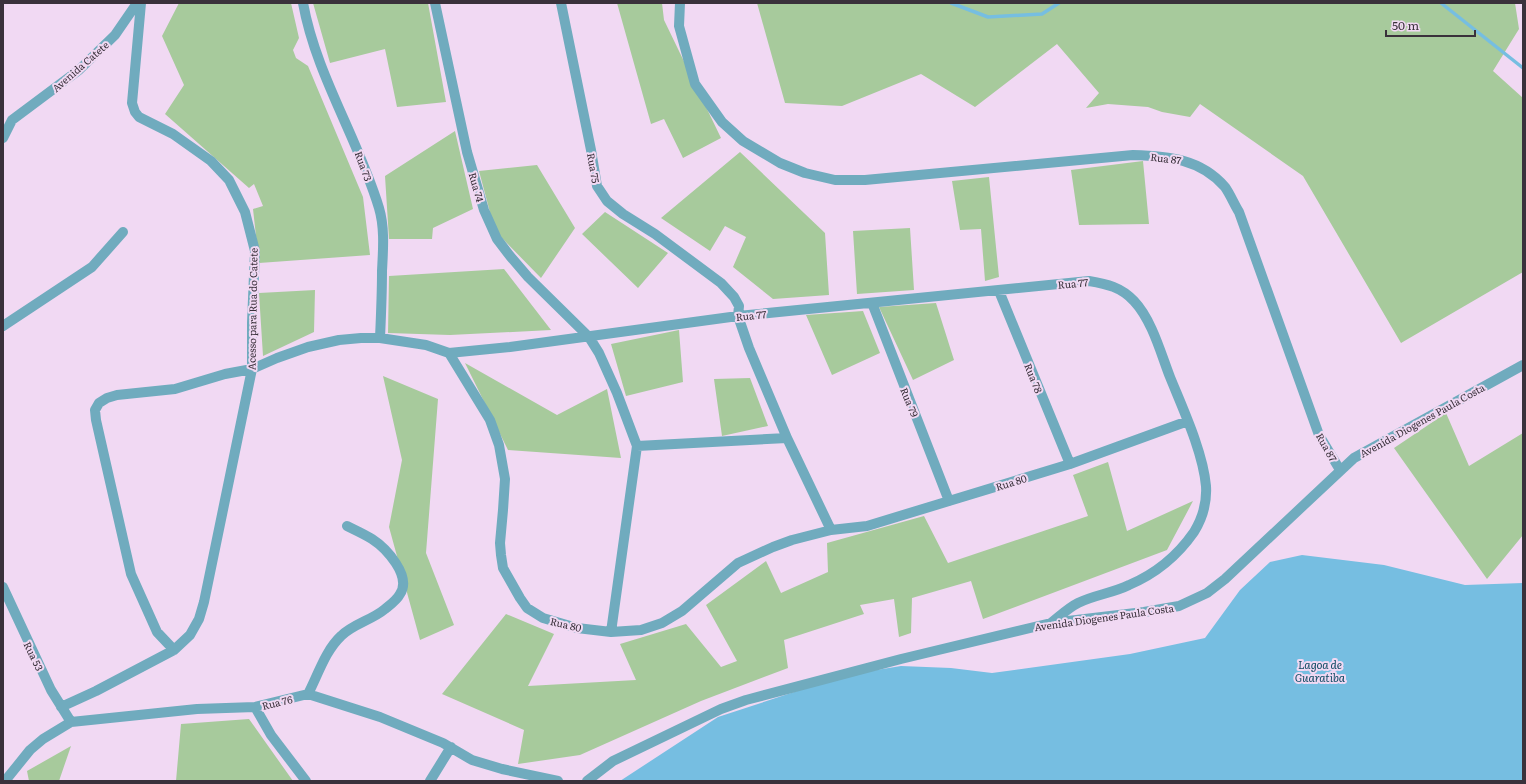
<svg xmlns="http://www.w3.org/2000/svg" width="1526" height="784" font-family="Literata,serif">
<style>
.green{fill:#a7ca9c}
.water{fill:#76bee1}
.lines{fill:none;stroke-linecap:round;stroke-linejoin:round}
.stream{stroke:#76bee1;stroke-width:3.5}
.minor{stroke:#70abbe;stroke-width:10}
.labels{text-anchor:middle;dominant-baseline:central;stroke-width:4;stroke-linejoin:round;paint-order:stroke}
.street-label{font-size:10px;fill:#3a313b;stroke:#f1d9f3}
.water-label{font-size:11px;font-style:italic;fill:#0e4b63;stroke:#f1d9f3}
</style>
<rect width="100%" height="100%" fill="#f1d9f3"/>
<path class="green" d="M179,3h112l8,35 -6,12 3,8 12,8 55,131 7,58 -111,8 -6,-54 10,-3 -9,-22 -5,4 -84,-74 19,-29 -22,-49z
M313,3h115l18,99 -49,5 -12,-58 -55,14z
M617,3h45l2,17 57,118 -38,20 -19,-39 -13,5z
M757,3h758l4,26 -26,42 30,27v174l-122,71 -98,-167 -103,-72 -10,13 -28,-5 -14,-5 -40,-3 -22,4 13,-15 -42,-49 -82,63 -54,-33 -79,32 -57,-3z
M455,131l18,78 -40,19 -1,11h-43l-4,-63z
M740,152l85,81 4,62 -56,4 -40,-32 13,-30 -21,-11 -15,25 -49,-33z
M1143,161l6,63 -70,1 -8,-55z
M537,165l38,63 -34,50 -46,-47 -16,-60z
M989,177l10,100 -14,4 -4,-52 -21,1 -8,-49z
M605,212l63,41 -30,35 -56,-54z
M910,228l4,62 -57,4 -4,-63z
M504,269l47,61 -101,5 -62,-2 1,-57z
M315,290l-1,42 -51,24 -4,-63z
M936,303l18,57 -41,20 -34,-73z
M863,311l17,42 -48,22 -26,-60z
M679,330l4,52 -57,14 -15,-52z
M465,363l92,52 50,-26 14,69 -113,-8z
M383,376l55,23 -12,154 28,72 -34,15 -31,-113 13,-67z
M750,378l18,48 -46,10 -8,-57z
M1446,413l23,53 54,-33v102l-36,44 -93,-131z
M1108,462l19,69 66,-30 -26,49 -184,69 -12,-38 -59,17 -1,35 -12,4 -5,-38 -34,6 4,9 -80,26 4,28 -87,33 -121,54 -62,9 6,-34 -82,-36 64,-80 48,20 -26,52 108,-6 -16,-36 66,-20 35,43 16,-6 -31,-56 60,-44 15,32 47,-21 -1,-29 97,-27 24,47 140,-47 -15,-41z
M249,719l44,62h-117l5,-57z
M71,746l-12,35h-30l-2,-10z"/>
<path class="water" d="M1302,555l82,10 81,20 58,-2v198h-903l98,-64 128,-42 55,-9 50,2 41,5 138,-19 75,-16 35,-48 30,-28z"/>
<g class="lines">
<path class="stream" d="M951,3l37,14 54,-3 17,-11
M1441,3l82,65"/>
<path class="minor" d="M303,3c13,72 55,135 76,205 6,20 4,43 3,63 0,23 -1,45 -2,67
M435,3l32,149 17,58 13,29 13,17 18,21 61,60 10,16 18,40 20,53 -26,186
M561,3l30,147 6,36 10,15 16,13 32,20 66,49 13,14 5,9 -1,10 11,32 38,90 44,92
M680,3l-1,23 16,58 27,38 21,19 37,22 25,10 30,7h30l268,-25c35,1 68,4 92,32 5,7 9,17 14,25l80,223 21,35
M3,138l9,-18 67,-50 36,-35 22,-32
M999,291l71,173
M872,303l77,198
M3,326l89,-59 31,-35
M449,353l41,67 9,25 6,34 -2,31 -3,33 1,12 2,13 17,30 7,10 16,10 34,10 34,4 30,-2 21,-7 20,-12 56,-48 35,-16 19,-7 39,-10 36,-4 82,-25 121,-37 118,-43
M637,446l150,-8
M3,587l48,103 20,32
M174,650l-17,-18 -26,-58 -35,-154 -1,-10 4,-7 8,-5 10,-3 58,-6 50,-15 27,-5 25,-11 31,-11 31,-7 22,-2h19l46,7 23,8 61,-6 228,-31 351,-35c18,3 32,6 45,20 18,19 27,53 36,76 13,32 33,75 36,109 1,16 -4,33 -12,46 -16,23 -39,42 -65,53 -16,8 -35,10 -51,18 -10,5 -18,13 -27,20
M308,694c10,-19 17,-43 33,-58 12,-12 31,-16 44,-27 5,-4 12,-9 15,-15 12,-18 -14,-46 -28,-55 -8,-5 -17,-9 -25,-13
M61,707l35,-16 78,-41 16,-15 9,-16 5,-17 48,-233v-46l3,-72 -10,-39 -16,-32 -18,-19 -38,-27 -34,-17 -4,-5 -3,-9 9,-100
M255,707l16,28 35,46
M5,781l25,-31 13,-11 28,-17 126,-13 58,-2 53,-13 72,23 63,26 29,17 30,9 56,12
M430,781l21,-34
M587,781l26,-20 108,-52 25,-9 155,-41 150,-36 93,-11 35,-6 28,-13 18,-14 129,-121 169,-93"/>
</g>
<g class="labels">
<g class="street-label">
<text transform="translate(80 66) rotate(-41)">Avenida Catete</text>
<text transform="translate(1166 158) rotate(7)">Rua 87</text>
<text transform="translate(364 166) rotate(70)">Rua 73</text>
<text transform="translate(594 168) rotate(80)">Rua 75</text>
<text transform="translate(477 187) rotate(74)">Rua 74</text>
<text transform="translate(1073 283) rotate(-5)">Rua 77</text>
<text transform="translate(252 309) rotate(-89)">Acesso para Rua do Catete</text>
<text transform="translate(751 315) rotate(-6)">Rua 77</text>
<text transform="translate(1034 378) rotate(68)">Rua 78</text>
<text transform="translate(910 402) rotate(68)">Rua 79</text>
<text transform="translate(1422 420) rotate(-29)">Avenida Diogenes Paula Costa</text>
<text transform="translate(1327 447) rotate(61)">Rua 87</text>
<text transform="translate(1011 482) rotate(-17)">Rua 80</text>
<text transform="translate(1104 617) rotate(-8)">Avenida Diogenes Paula Costa</text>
<text transform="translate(566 624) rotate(13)">Rua 80</text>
<text transform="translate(34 656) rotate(64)">Rua 53</text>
<text transform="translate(277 702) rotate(-14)">Rua 76</text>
</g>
<g class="water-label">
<text x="1320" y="664">Lagoa de<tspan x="1320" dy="13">Guaratiba</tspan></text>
</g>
</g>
<rect width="1526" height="784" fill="none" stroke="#3a313b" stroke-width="8"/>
<path d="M1386 30v6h89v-6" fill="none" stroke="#3a313b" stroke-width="2"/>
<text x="1392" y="30" font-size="12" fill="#3a313b" stroke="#f1d9f3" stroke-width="3" paint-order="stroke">50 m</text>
</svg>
